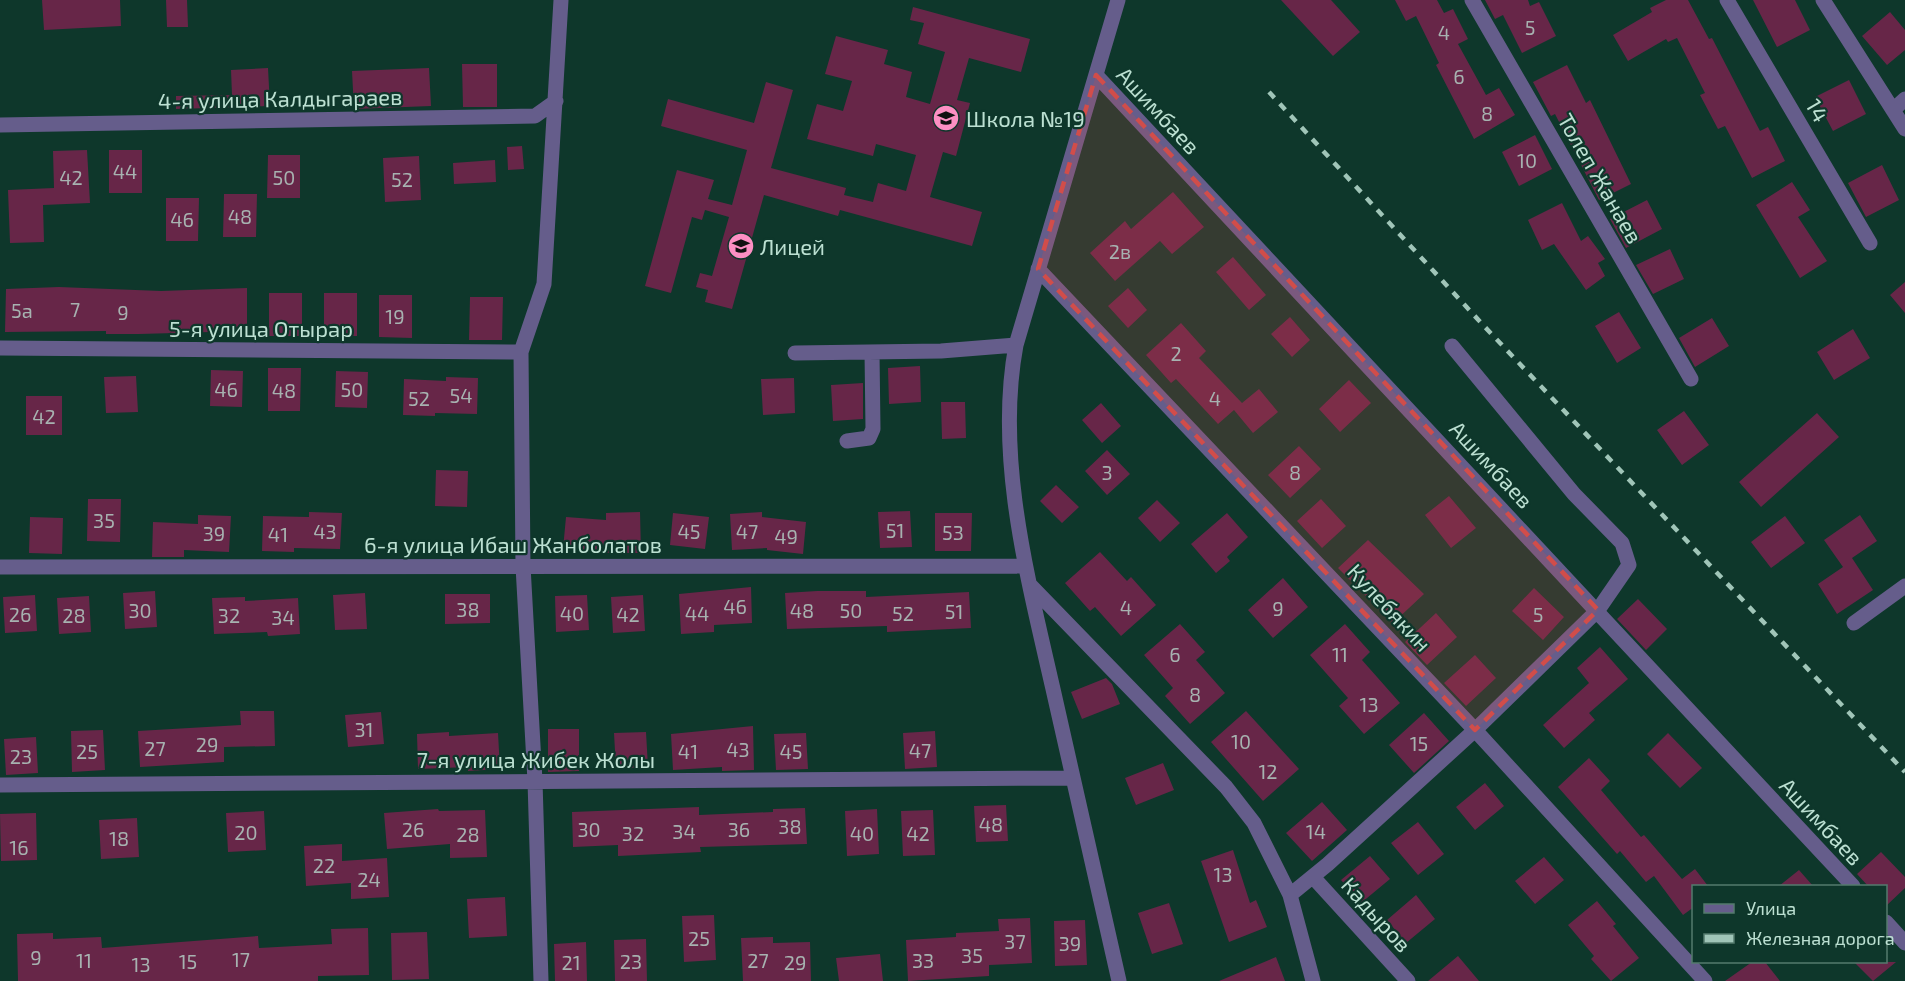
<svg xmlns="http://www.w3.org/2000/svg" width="1905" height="981" font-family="'Exo 2',sans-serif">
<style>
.building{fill:#672648}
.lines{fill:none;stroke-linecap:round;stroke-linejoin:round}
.minor{stroke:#655d8b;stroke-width:15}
.rail{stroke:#a0c5b8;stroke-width:4.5;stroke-dasharray:8 8;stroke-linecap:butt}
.marked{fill:#d14d4a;fill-opacity:0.2;stroke:#d14d4a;stroke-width:4.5;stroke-dasharray:12 8;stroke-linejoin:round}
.labels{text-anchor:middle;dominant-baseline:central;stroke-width:4.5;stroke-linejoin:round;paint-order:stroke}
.number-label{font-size:20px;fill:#a7b2b0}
.street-label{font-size:22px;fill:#bce0d2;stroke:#0e372b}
.poi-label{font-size:22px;fill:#bce0d2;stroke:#0e372b;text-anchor:start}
</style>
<rect width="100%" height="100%" fill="#0e372b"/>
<path class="building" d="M42,0h78l1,26 -77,4z
M166,0h21l1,27h-21z
M1281,0h50l29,32 -27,24z
M1395,0h42l7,13 9,-4 15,30 -10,5 28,51 13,-7 16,27 -41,24 -38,-74 3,-2 -23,-47 -10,5z
M1485,0h43l2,6 9,-4 17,34 -34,17 -19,-38 -8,4z
M1666,0h22l21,39 3,-1 48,93 8,-4 17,34 -33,17 -27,-52 -7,3 -18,-34 5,-2 -28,-55 -9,4 -2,-3 -38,22 -15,-26 39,-23 -2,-4z
M1753,0h42l15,30 -33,17z
M913,7l117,32 -9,33 -52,-14 -12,42 13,3 -14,53 -13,-4 -13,45 52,15 -10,34 -132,-36 -2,6 -74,-21 -32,114 -27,-7 3,-12 -12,-3 4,-14 12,3 17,-59 -24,-7 -3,10 -10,-3 -21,76 -26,-7 32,-116 37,10 -6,19 24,6 15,-55 -86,-24 7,-27 86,24 12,-41 27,8 -22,78 75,20 -2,7 29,7 5,-19 28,8 10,-36 -40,-11 -3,12 -66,-17 10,-35 26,7 9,-30 -27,-7 11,-38 52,14 -4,14 28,8 -6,25 24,7 15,-52 -27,-8 6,-21 -14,-3z
M1890,12l15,18v20l-18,15 -25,-29z
M462,64h35v43h-34z
M1567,65l19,38 4,-3 41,84 -32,16 -44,-86 -4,2 -18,-34z
M268,68l2,38 -94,3v-13l56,-1 -1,-25z
M429,68l2,38 -77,3 -2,-38z
M1849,80l17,34 -33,17 -18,-34z
M1535,135l17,34 -33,17 -17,-34z
M522,146l2,23 -16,1 -1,-23z
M87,150l3,53 -47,2 1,37 -34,1 -2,-53 46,-2 -1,-37z
M109,150h33v43h-33z
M268,155h32v43h-33z
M419,156l2,44 -36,2 -2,-44z
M495,160l1,22 -42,2 -1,-21z
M1882,165l17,35 -33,17 -18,-34z
M1792,182l18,28 -12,7 29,44 -27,17 -44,-73z
M1173,192l31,35 -32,27 -12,-13 -45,40 -25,-28 35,-32 6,8z
M224,194h33l-1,43h-33z
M166,198h33l-1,43h-32z
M1647,200l15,29 -36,19 -16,-29z
M1562,203l19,38 7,-5 17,23 -7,4 7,13 -19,14 -32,-46 -12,6 -14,-30z
M1670,249l14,30 -31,15 -17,-29z
M1233,257l33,38 -17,15 -33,-38z
M1905,282v31l-15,-18z
M59,287l102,4 86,-3v43l-108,3h-33v-3l-101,1 1,-43z
M1128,288l19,22 -19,18 -20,-22z
M269,293h33v43h-33z
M324,293h33v43h-33z
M379,295h33v43l-33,-1z
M470,297h33l-1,43h-33z
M1619,312l22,36 -24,15 -22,-37z
M1290,317l20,23 -18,17 -21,-23z
M1712,318l17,28 -34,21 -16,-29z
M1181,323l25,28 -7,7 43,45 17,-14 19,23 -25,21 -19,-23 -16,14 -42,-45 -5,4 -25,-28z
M1853,329l17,29 -36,22 -17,-28z
M920,366l1,36 -32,2 -1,-36z
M268,368h33l-1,43h-32z
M211,370l32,1 -1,36 -32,-1z
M336,371l32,1 -1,36 -32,-1z
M136,376l2,36 -32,1 -2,-36z
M446,377l32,1 -1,36 -42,-1v3l-32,-1 1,-36 42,2z
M794,378l1,35 -32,2 -2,-36z
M1349,380l22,23 -31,29 -21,-23z
M863,383v36l-30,2 -2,-36z
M26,396h36v39h-36z
M941,402h24l1,36 -24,1z
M1101,403l20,23 -19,17 -20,-23z
M1684,411l25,34 -27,20 -25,-35z
M1817,413l22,24 -78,70 -22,-25z
M1299,446l22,23 -31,29 -22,-23z
M1107,450l23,24 -23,21 -22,-24z
M436,470l32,1 -1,36 -32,-1z
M1056,485l23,22 -17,16 -22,-22z
M1449,496l27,32 -25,20 -26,-33z
M88,499h33l-1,43 -33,-1z
M1321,499l25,27 -24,22 -25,-27z
M1157,500l23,23 -20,19 -22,-24z
M910,511l2,36 -32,1 -2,-36z
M309,512l33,1 -2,36 -46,-1v4l-32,-1 1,-35 46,1z
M640,512l1,41h-35l-43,-4 3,-32 40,3v-7z
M762,512v5l44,5 -3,32 -36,-4v-2l-35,2 -2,-36z
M673,513l36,4 -4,32 -35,-4z
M935,513h37l-1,38h-36z
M1227,513l21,24 -21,20 3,4 -14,12 -25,-29z
M198,515l33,1 -2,36 -45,-2v7h-32l1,-35 45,2z
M1860,515l17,26 -25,17 21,32 -36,24 -19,-30 25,-17 -19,-27z
M1785,516l20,27 -34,25 -20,-26z
M30,517l33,1 -1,36 -33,-1z
M1368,540l56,54 -31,29 -55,-55z
M1100,552l27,29 4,-4 25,28 -35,31 -26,-29 -5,4 -25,-28z
M1283,578l25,29 -35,31 -25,-28z
M751,587l1,36 -38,2v7l-33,2 -2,-40z
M1534,588l30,29 -21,23 -31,-29z
M155,591l2,36 -32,2 -2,-36z
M817,591h49v6l103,-5 2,36 -84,4v-6l-100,3 -2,-36z
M365,593l2,36 -32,1 -2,-35z
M445,594h45v29l-45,1z
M35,595l2,36 -32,2 -2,-36z
M587,595l2,35 -33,2 -1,-36z
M643,595l2,36 -32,2 -2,-36z
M89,596l2,36 -32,2 -2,-36z
M245,597v4l53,-3 2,36 -32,2 -1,-4 -53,2 -2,-36z
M1638,599l29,30 -21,21 -29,-31z
M1436,613l21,24 -30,28 -22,-23z
M1180,624l25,28 -9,8 29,33 -35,31 -25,-28 8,-8 -29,-33z
M1345,624l25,28 -8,8 38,43 -36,31 -25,-28 9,-8 -38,-43z
M1600,647l28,32 -39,34 6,7 -31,28 -21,-23 46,-42 -12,-15z
M1475,655l21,23 -30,28 -22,-23z
M1106,678l6,6 8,20 -38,15 -11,-27z
M240,711h34l1,35 -51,1v15l-84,5 -2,-36 103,-6z
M1246,711l53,58 -36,32 -52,-59z
M381,712l3,32 -36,3 -3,-32z
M1424,713l25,28 -35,32 -25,-28z
M753,726l1,44 -32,1v-4l-49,3 -2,-36z
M548,729h31v42l-31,1z
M103,730l2,40 -33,2 -1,-41z
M935,731l2,36 -32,2 -2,-36z
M449,732v4l49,-3 2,36 -32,2v-4l-50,2 -1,-35z
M646,732l2,35 -32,2 -2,-36z
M806,733l2,36 -32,1 -2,-36z
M1668,733l34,35 -22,20 -33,-34z
M36,737l2,36 -32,2 -2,-36z
M1589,758l21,23 -9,9 40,47 3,-2 38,44 13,-10 13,17h-14v21l-11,8 -29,-39 -8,6 -26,-31 -3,3 -59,-67z
M1163,763l11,27 -38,15 -11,-27z
M1485,783l19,23 -29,24 -19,-23z
M1322,802l25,28 -35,31 -26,-28z
M1006,805l2,36 -32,1 -2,-36z
M699,807v8l74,-3v-3l32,-1 2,36 -107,3 1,5 -83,4v-11l-45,2 -1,-35z
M438,809l1,2 46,-1 2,47 -37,1v-14l-63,5 -3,-36z
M877,809l2,45 -32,2 -2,-45z
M933,810l2,45 -32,1 -2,-45z
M264,811l2,39 -38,2 -2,-39z
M36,813l1,47 -36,1 -1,-47z
M137,818l2,39 -38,2 -2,-39z
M1418,822l26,32 -26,21 -27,-32z
M342,844v17l45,-3 2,39 -38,2v-16l-45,3 -2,-40z
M1233,850l17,53 6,-3 11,27 -38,15 -28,-81z
M1881,852l24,25v11l-19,18v-20h-18l-11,-12z
M1370,856l20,23 -29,24 -20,-23z
M1544,857l20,23 -29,24 -20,-23z
M1799,870l14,16h-34z
M1416,895l19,24 -29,24 -19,-23z
M505,897l2,39 -38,2 -2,-39z
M1597,901l19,23 -3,2 26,32 -28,23 -20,-22 3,-3 -26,-31z
M1169,903l14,41 -31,10 -14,-41z
M714,915l2,45 -32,2 -2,-46z
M1030,918l2,45 -43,2v11l-81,5 -2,-41 50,-3v-4l43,-2 -1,-12z
M1085,920l2,45 -32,1 -1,-45z
M368,928l1,47 -51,1v5h-300l-1,-47 36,-1v6l48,-2 1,11 156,-12 1,12 73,-4 -1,-15z
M427,932l2,47 -37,1 -1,-47z
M773,937v6l37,-1 1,39h-68l-2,-43z
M646,939l1,42h-32l-1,-41z
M586,942l1,39h-32l-1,-37z
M880,954l3,27h-44l-3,-23z
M1458,956l21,25h-51z
M1276,957l9,24h-66z
M1752,962h13l15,19h-55z
M1854,962h42l-23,19z"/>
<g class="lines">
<path class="minor" d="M1118,0l-102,345c-21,112 12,234 37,344 22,97 44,195 66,292
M1472,0l219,379
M1727,0l143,243
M1823,0l82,129
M1096,75l757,811
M1893,110l12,-11
M0,125l535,-9 21,-15
M1038,269l437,461 230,251
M0,348l521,4
M795,353l146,-2 75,-6
M847,441l22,-3 4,-9 -1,-77
M0,567l1025,-1
M1031,586l195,201 28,36 36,72 23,86
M1854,623l51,-37
M0,785l1073,-7
M1313,877l95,104
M1290,895l38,-31 147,-134 123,-120 31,-45 -7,-22 -48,-49 -122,-148
M1886,922l19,21
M541,981l-6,-200 -12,-215 -2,-214 23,-68 17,-284"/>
<path class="rail" d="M1269,92l215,234 421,446"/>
</g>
<path class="marked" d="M1096,75l502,535 -123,120 -437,-461z"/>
<defs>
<symbol id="school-disc" viewBox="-11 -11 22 22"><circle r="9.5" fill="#fc8fc3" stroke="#0e372b"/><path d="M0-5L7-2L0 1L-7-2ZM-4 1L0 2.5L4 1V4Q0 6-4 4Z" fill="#111"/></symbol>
</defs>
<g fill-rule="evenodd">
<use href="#school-disc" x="931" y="103" width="30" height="30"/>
<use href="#school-disc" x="726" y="231" width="30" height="30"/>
</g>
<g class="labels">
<g class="number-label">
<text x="1530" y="27">5</text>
<text x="1444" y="32">4</text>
<text x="1459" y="76">6</text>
<text x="1487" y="113">8</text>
<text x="1527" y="160">10</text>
<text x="125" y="171">44</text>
<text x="71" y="177">42</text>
<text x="284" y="177">50</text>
<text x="402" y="179">52</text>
<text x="240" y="216">48</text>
<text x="182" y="219">46</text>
<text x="1120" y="251">2в</text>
<text x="75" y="309">7</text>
<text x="22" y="310">5а</text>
<text x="123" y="312">9</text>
<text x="395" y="316">19</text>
<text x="1176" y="353">2</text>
<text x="226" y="389">46</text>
<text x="352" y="389">50</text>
<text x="284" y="390">48</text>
<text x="461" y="395">54</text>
<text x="419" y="398">52</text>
<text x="1215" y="398">4</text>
<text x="44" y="416">42</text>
<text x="1107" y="472">3</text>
<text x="1295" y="472">8</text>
<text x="104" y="520">35</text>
<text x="895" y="530">51</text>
<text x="325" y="531">43</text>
<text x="689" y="531">45</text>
<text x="747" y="531">47</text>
<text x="953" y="532">53</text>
<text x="214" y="533">39</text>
<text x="278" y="534">41</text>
<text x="786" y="536">49</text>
<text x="735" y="606">46</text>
<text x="1126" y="607">4</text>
<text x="1278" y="608">9</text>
<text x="468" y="609">38</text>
<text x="140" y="610">30</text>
<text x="802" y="610">48</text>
<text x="851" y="610">50</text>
<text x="954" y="611">51</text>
<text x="572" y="613">40</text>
<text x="697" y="613">44</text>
<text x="903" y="613">52</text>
<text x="20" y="614">26</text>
<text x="628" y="614">42</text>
<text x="1538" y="614">5</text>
<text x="74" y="615">28</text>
<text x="229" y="615">32</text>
<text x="283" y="617">34</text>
<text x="1175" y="654">6</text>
<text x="1340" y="654">11</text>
<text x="1195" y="694">8</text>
<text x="1369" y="704">13</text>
<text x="364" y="729">31</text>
<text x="1241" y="741">10</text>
<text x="1419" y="743">15</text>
<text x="207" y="744">29</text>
<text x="155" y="748">27</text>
<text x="738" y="749">43</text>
<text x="920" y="750">47</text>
<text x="87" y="751">25</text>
<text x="688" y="751">41</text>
<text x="791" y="751">45</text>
<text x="21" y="756">23</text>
<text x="1268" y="771">12</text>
<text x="991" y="824">48</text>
<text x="790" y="826">38</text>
<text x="413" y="829">26</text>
<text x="589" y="829">30</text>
<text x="739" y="829">36</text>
<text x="684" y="831">34</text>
<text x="1316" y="831">14</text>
<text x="246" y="832">20</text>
<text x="633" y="833">32</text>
<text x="862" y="833">40</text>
<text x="918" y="833">42</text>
<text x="468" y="834">28</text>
<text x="119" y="838">18</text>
<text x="19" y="847">16</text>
<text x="324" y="865">22</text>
<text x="1223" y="874">13</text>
<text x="369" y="879">24</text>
<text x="699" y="938">25</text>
<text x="1015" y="941">37</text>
<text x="1070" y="943">39</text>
<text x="972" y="955">35</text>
<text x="36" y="957">9</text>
<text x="241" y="959">17</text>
<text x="84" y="960">11</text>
<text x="758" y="960">27</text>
<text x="923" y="960">33</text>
<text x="188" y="961">15</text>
<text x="631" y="961">23</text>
<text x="571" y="962">21</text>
<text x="795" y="962">29</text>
<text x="141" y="964">13</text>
</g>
<g class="street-label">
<text transform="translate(280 98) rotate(-1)">4-я улица Калдыгараев</text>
<text transform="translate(1159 110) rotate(47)">Ашимбаев</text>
<text transform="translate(1818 110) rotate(60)">14</text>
<text transform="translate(1601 178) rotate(60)">Толеп Жанаев</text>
<text x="261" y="328">5-я улица Отырар</text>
<text transform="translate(1492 464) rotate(47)">Ашимбаев</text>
<text x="513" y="544">6-я улица Ибаш Жанболатов</text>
<text transform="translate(1390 607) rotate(47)">Кулебякин</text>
<text x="536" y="759">7-я улица Жибек Жолы</text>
<text transform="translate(1822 821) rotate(47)">Ашимбаев</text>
<text transform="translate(1377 914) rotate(48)">Кадыров</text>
</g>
<g class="poi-label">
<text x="966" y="118">Школа №19</text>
<text x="760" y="246">Лицей</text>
</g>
</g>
<rect x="1692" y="885" width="195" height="78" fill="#0e372b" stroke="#547b6e" stroke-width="1.5"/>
<rect x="1704" y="904" width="30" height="9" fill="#655d8b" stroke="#547b6e" stroke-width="1.5"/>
<text x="1746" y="915" font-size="18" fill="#bce0d2">Улица</text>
<rect x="1704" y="934" width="30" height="9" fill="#a0c5b8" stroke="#547b6e" stroke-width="1.5"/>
<text x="1746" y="945" font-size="18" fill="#bce0d2">Железная дорога</text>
</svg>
